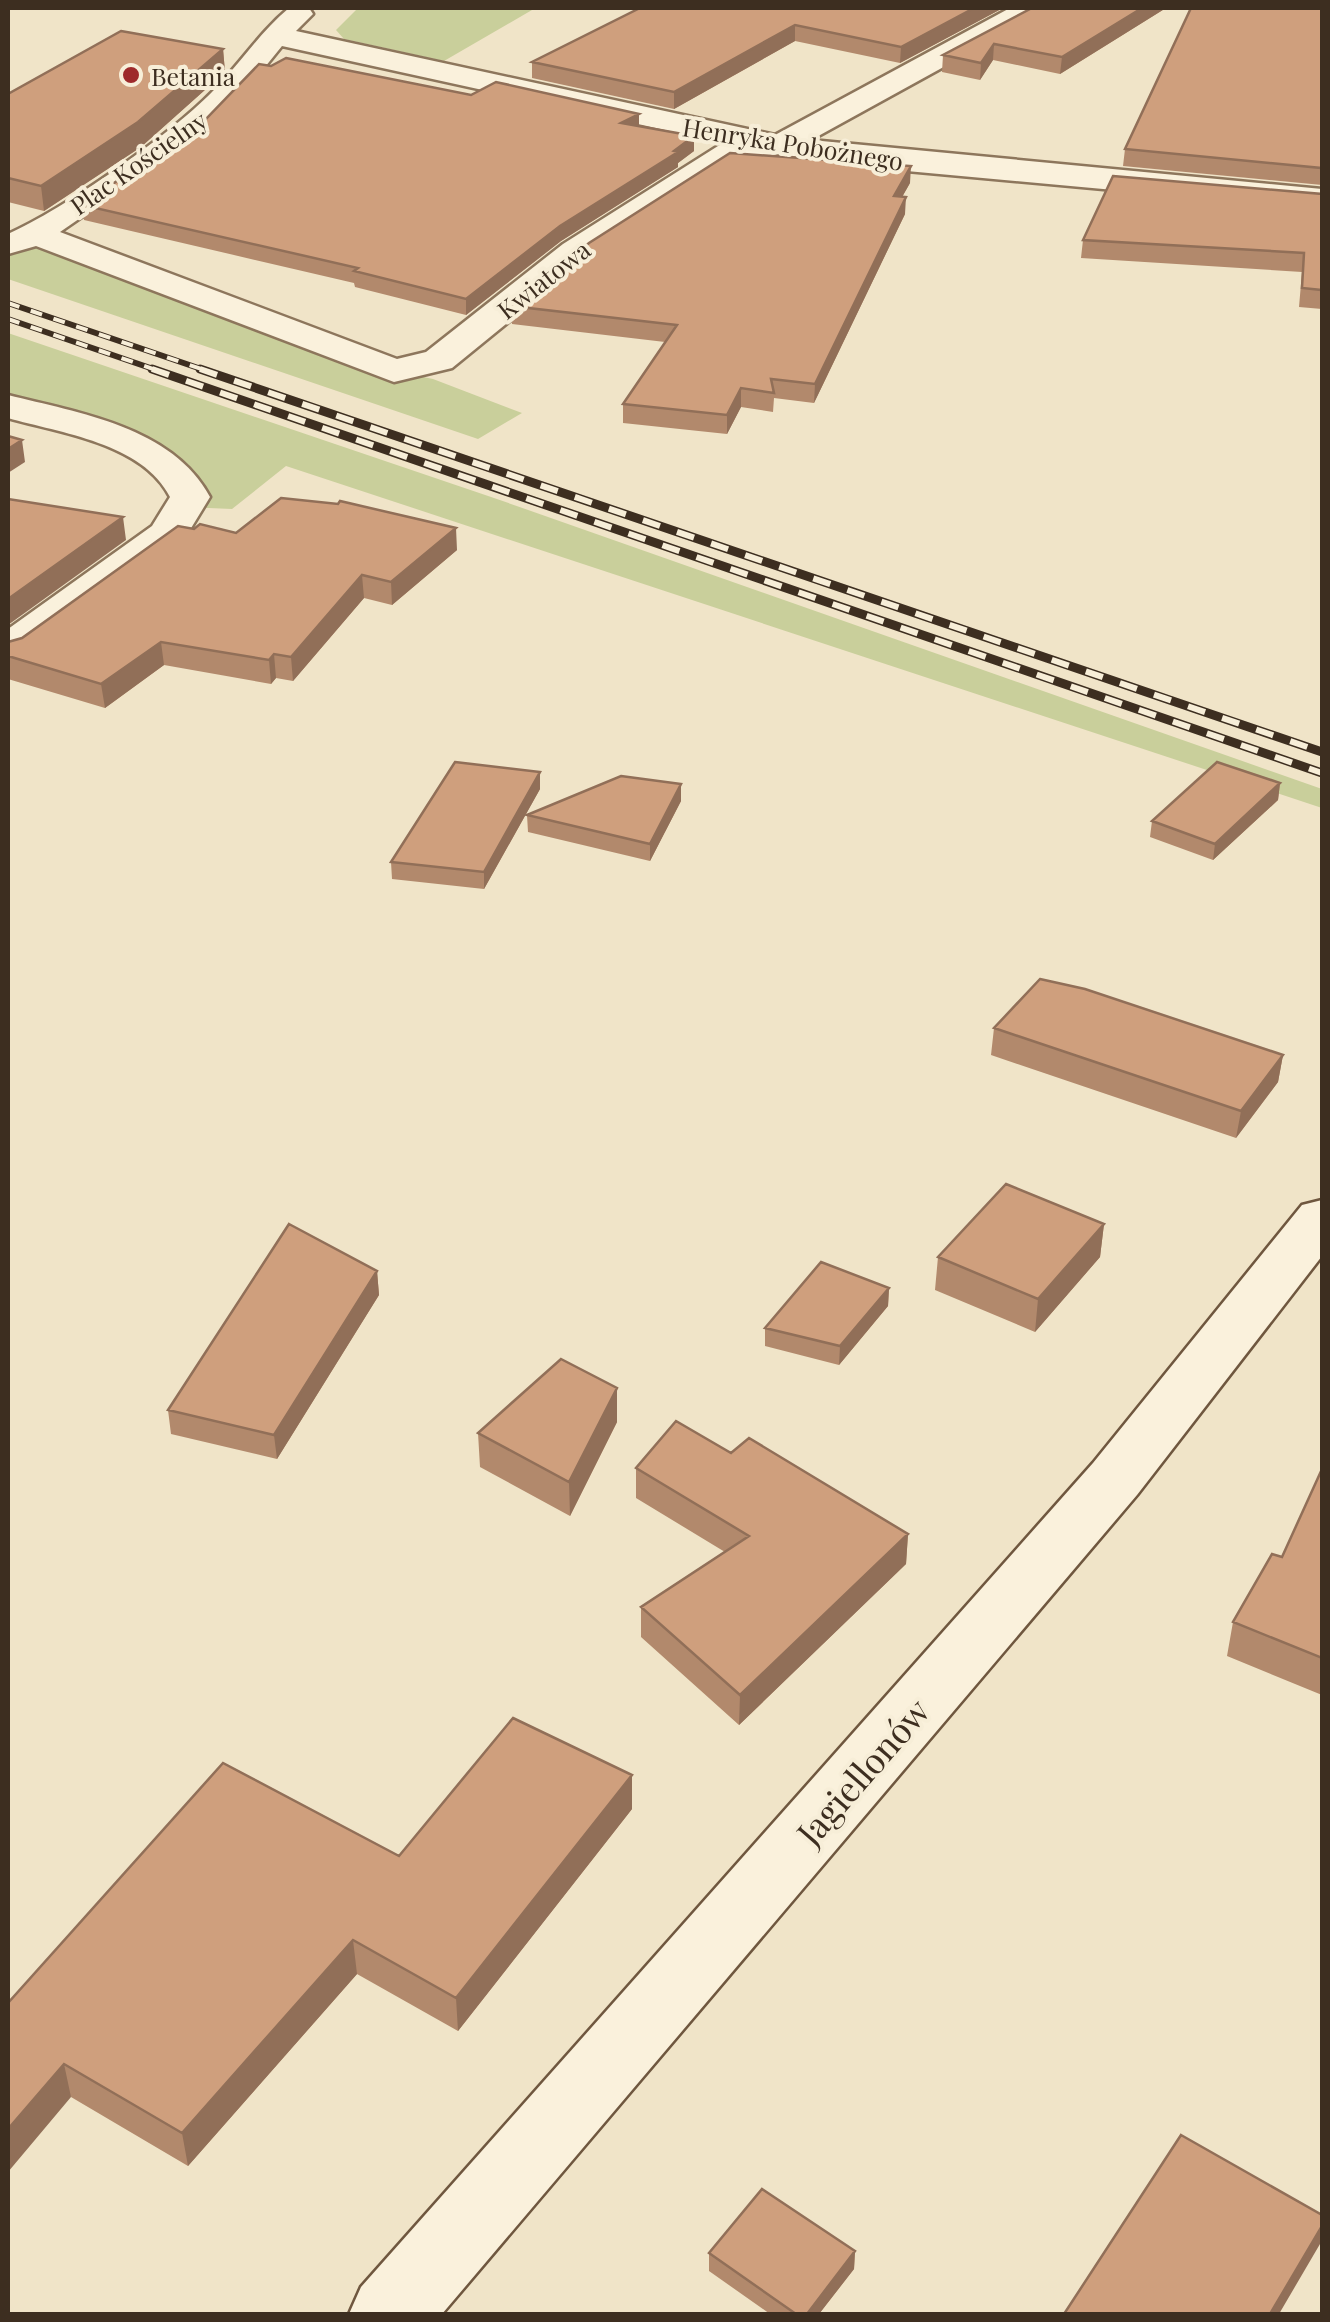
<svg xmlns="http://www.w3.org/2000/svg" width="1330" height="2322" font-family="'Playfair Display',serif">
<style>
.green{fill:#c9cf9b}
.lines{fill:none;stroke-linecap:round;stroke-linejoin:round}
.street-casing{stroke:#8d765c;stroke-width:5}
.secondary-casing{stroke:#6f573f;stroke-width:5}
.street{fill:#faf1dc;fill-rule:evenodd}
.secondary{fill:#faf1dc;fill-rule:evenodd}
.rail-far1-casing{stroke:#3d2e20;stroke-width:6}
.rail-casing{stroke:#3d2e20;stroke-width:9}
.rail-far1{stroke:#f7eed8;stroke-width:4;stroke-dasharray:12;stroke-linecap:butt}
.rail{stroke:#f7eed8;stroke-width:6;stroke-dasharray:18;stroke-linecap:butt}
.wall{fill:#b2896c}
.shaded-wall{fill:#916f58}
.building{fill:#cf9f7d;stroke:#916f58;stroke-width:2.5}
.poi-dot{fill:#9e2a2b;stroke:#f7eed8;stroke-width:4}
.labels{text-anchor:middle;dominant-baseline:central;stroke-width:8;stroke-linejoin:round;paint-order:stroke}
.far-poi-label{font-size:25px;fill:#3d2e20;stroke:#f7eed8;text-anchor:start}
.far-street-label{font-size:25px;fill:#3d2e20;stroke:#f7eed8}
.near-street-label{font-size:35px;fill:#3d2e20;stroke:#f7eed8}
</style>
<rect width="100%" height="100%" fill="#f0e4c8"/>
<path class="green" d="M358,8h162l12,2 -88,51 -100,-22 -8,-9z
M35,234l359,137 39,8 89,34 -44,26 -470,-160v-39l9,2z
M8,333l486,165 828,291v19l-1036,-342 -54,43 -47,-2 -39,-57 -138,-44z"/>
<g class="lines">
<defs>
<path id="street" d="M289,8h20l4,6 -17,17 479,104 235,-127h34l-4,6 -229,126 511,49v20l-437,-40 -106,-15 -41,7 -151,97 -135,110 -58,14 -358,-136 -28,8v-20c56,-25 161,-98 204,-142 29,-29 47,-59 77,-84zM282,46l447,98 -11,2 -155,98 -137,108 -29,7 -337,-127 142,-98 32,-29z
M8,395c71,18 165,32 202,102l-28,46 -159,115 -15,4v-33l144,-103 18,-29c-27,-54 -110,-64 -162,-79z"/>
<path id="secondary" d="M1322,1200v56l-185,239 -695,819h-93l12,-27 732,-824 209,-258z"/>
</defs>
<use href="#street" class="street-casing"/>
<use href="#secondary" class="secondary-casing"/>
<use href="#street" class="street"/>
<use href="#secondary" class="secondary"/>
<defs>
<path id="rail-far1" d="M8,303l199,68
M8,319l151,52"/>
<path id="rail" d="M152,369l1170,404
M200,369l1122,383"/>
</defs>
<use href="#rail-far1" class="rail-far1-casing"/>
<use href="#rail" class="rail-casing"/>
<use href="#rail-far1" class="rail-far1"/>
<use href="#rail" class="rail"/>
</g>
<path class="wall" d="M641,8h362l-103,55 -105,-22 -121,68 -142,-31v-16z
M1032,8h134l-106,66 -67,-14 -13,20 -38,-8 1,-17z
M1322,8v179v-2l-199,-19 2,-17z
M223,49l2,23 -84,75 -97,64 -36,-9v-108z
M471,95l168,19v13l55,9v15l-16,12v4l-117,74 -95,74 -111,-28 -1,-4 -270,-63 -2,-15 121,-83z
M910,183l-8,14 3,17 -91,189 -40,-5 -1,14 -32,-5 -14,27 -104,-11v-19l42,-62 -153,-18 -1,-18z
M1322,194v115l-23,-2 3,-35 -221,-14 2,-18z
M236,533l221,17 -65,55 -28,-7 -71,83 -17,-3 -5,6 -107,-19 -59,43 -97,-29v-37l14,-4z
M540,772v17l-56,100 -92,-10 -1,-17z
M1280,783l-2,17 -65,60 -63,-23 2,-16z
M681,801l-31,60 -122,-29 -1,-17z
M994,1028l289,27 -5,27 -42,56 -245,-83z
M1104,1224l-4,33 -65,75 -100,-42 3,-33z
M377,1271l2,24 -102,164 -106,-25 -3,-24z
M889,1288l-1,18 -49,59 -74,-19v-18z
M617,1422l-47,94 -90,-49 -2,-34z
M731,1453l177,81 -2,30 -167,161 -98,-88v-30l84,-55 -89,-54v-30z
M1322,1469v226l-95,-39 6,-34 49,-65z
M632,1809l-174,222 -101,-57 -169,192 -117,-69 -63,-94 391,-147z
M855,2251l-1,18 -35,45h-49l-61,-43v-18z"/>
<path class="shaded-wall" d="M974,8h29l-103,55 1,-16z
M1142,8h24l-106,66 2,-17z
M795,25v16l-121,68v-17z
M994,44l-1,16 -13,20 1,-17z
M223,49l2,23 -84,75 -97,64 -3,-25z
M639,114v14l-18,-5z
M694,136v15l-16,12v4l-117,74 -95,74v-16l94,-73 114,-75z
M911,166l-1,17 -17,30 1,-17z
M906,197l-1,17 -91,189 1,-19z
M741,388v19l-14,27v-19z
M22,440l3,22 -17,11v-24z
M123,517l3,23 -118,85v-26z
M456,528l1,22 -65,55 -1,-23z
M362,575l2,23 -71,83 -2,-24z
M161,642l3,23 -59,43 -4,-24z
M274,654l2,24 -5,6 -2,-24z
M540,772v17l-56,100v-17z
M1280,783l-2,17 -65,60 2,-16z
M681,784v17l-31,60v-17z
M1283,1055l-5,27 -42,56 5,-27z
M1104,1224l-4,33 -65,75 3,-33z
M377,1271l2,24 -102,164 -3,-24z
M889,1288l-1,18 -49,59 1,-19z
M617,1388v34l-47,94 -1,-34z
M908,1534l-2,30 -167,161 1,-30z
M632,1775v34l-174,222 -2,-33z
M353,1940l4,34 -169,192 -6,-33z
M64,2064l7,33 -63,75v-43z
M1322,2226l-2,18 -41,70h-9z
M855,2251l-1,18 -35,45h-12z"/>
<path class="building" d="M640,8h334l-73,39 -106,-22 -121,67 -142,-30z
M1032,8h110l-80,49 -68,-13 -13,19 -38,-8z
M1191,8h131v160l-197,-19z
M121,31l102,18 -85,73 -97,64 -33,-8v-84z
M286,58l185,37 25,-13 143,32 -18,9 73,13 -20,15 4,1 -118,74 -94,73 -112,-28 4,-3 -276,-63 121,-83 56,-58 12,2z
M730,153l181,13 -17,30 12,1 -91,187 -44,-5 3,14 -33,-5 -14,27 -104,-11 54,-79 -166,-19 78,-63z
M1113,176l209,18v96l-20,-2 2,-35 -221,-13z
M8,436l14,4 -14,9z
M281,498l57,6 2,-3 116,27 -65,54 -29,-7 -71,82 -17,-3 -5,6 -108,-18 -60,42 -93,-28v-14l14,-4 156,-112 16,3 6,-5 36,9z
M8,499l115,18 -115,82z
M455,762l85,10 -56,100 -93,-10z
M1217,762l63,21 -65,61 -63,-23z
M621,776l60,8 -31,60 -123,-29z
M1040,979l45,10 198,66 -42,56 -247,-83z
M1006,1184l98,40 -66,75 -100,-42z
M289,1224l88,47 -103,164 -106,-25z
M821,1262l68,26 -49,58 -75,-18z
M561,1359l56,29 -48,94 -91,-49z
M676,1421l55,32 18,-15 159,96 -168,161 -99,-88 108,-71 -113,-68z
M1322,1469v189l-89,-36 39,-68 10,3z
M513,1718l119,57 -176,223 -103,-58 -171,193 -118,-69 -56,65v-126l215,-240 176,93z
M1181,2135l141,80v11l-52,88h-206z
M762,2189l93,62 -48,63h-11l-87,-61z"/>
<circle class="poi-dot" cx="131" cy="75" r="10"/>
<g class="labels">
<g class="far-poi-label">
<text x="151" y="75">Betania</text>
</g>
<g class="far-street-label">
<text transform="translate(793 143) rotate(9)">Henryka Pobożnego</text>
<text transform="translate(138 162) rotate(-35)">Plac Kościelny</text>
<text transform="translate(543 279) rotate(-38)">Kwiatowa</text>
</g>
<g class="near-street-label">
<text transform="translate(862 1771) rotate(-49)">Jagiellonów</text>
</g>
</g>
<rect width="1330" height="2322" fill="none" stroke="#3d2e20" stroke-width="20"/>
</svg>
